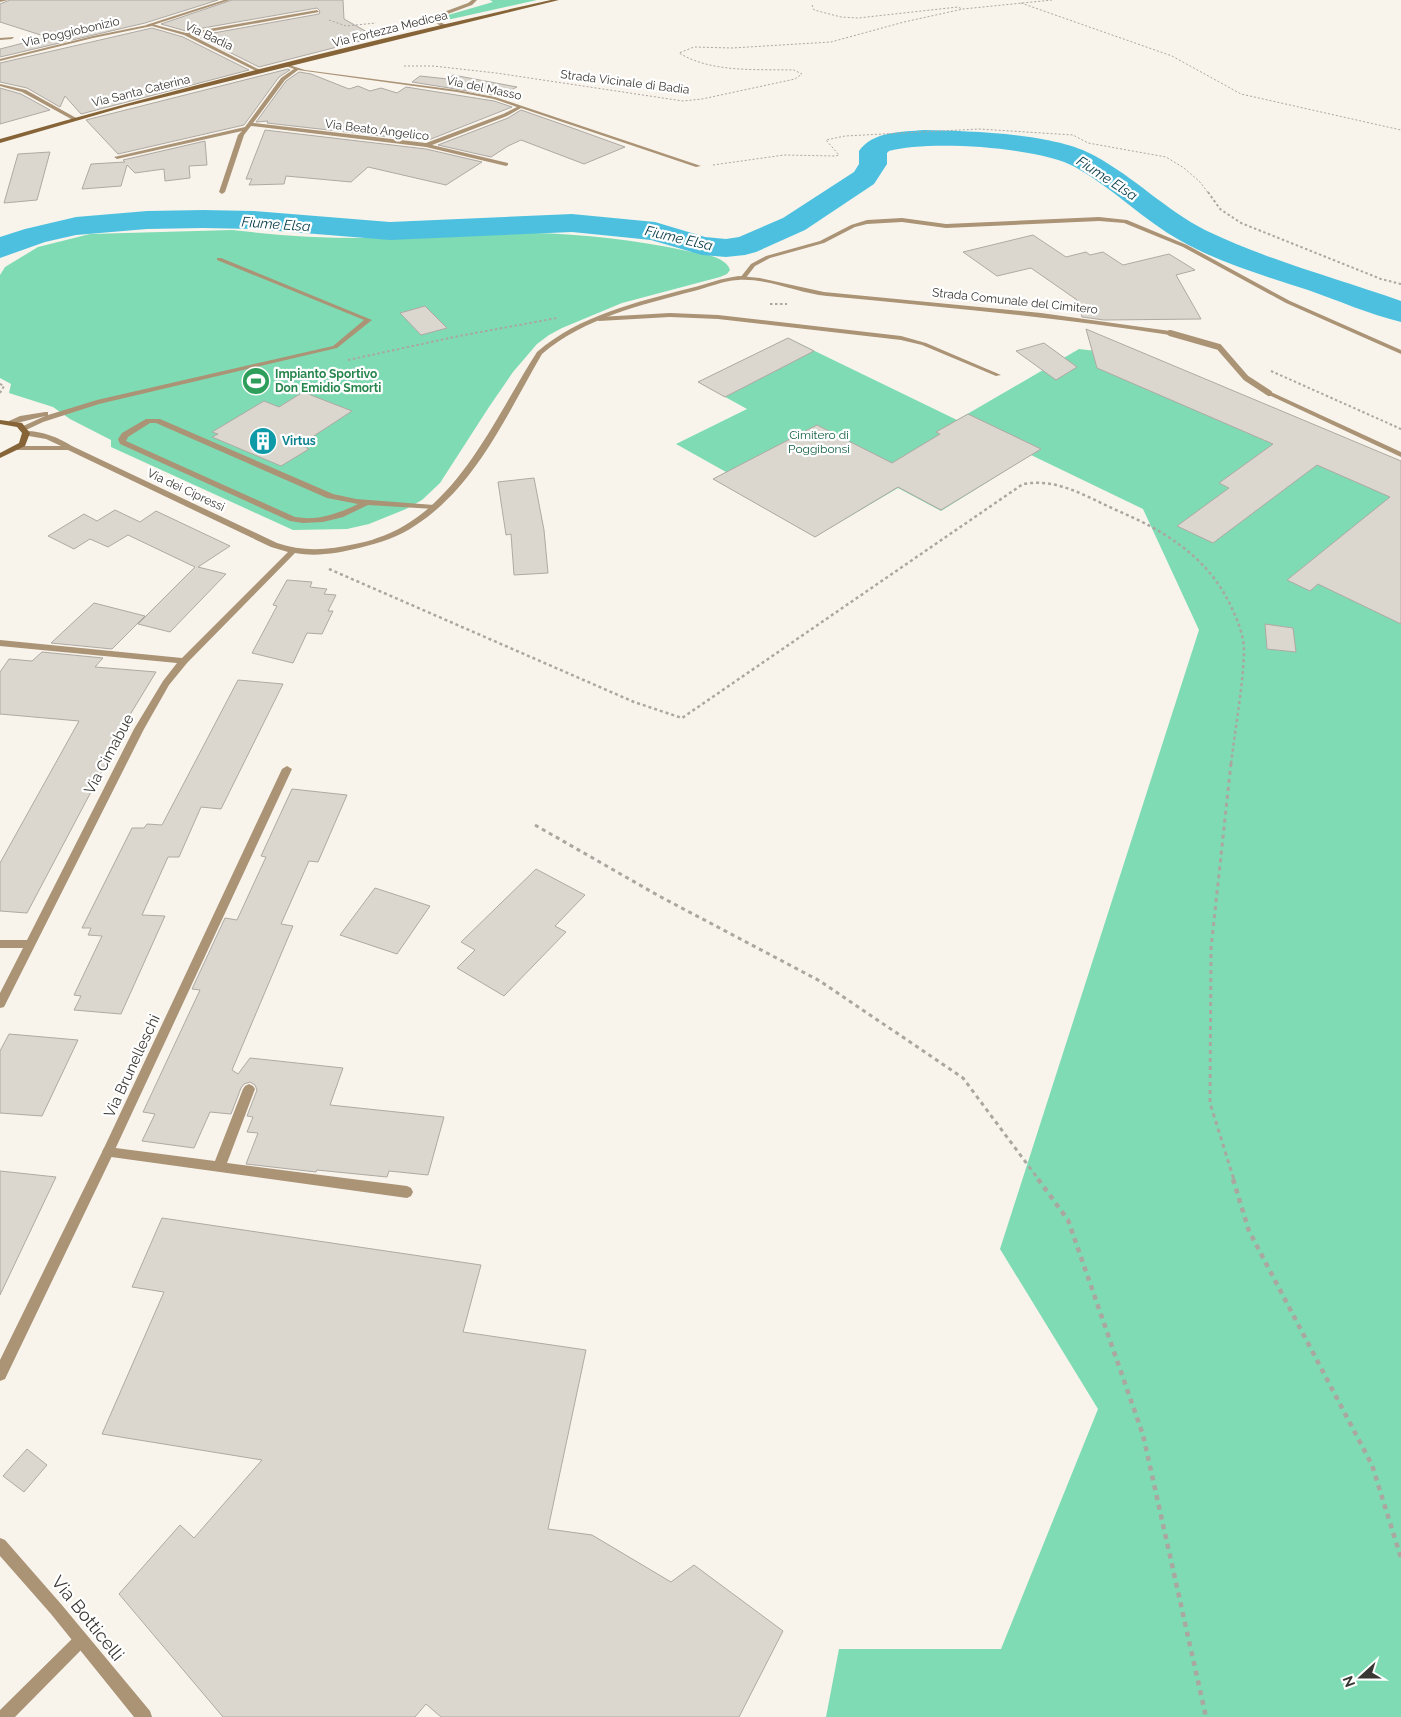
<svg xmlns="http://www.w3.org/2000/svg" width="1401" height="1717" font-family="Raleway,sans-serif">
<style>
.green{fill:#7fdbb3}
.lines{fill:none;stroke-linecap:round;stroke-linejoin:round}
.river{fill:#4ec0df;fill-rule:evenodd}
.building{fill:#dbd7cf;stroke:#aeaaa3}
.path-far4{stroke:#aaa7a1;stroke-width:1;stroke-dasharray:2 2;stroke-linecap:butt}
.path-far3{stroke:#aaa7a1;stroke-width:2;stroke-dasharray:2.5 2.5;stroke-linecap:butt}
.path-far2{stroke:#aaa7a1;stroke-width:2.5;stroke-dasharray:3 3;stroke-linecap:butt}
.path-far1{stroke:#aaa7a1;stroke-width:3;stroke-dasharray:4 4;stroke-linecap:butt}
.path{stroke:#aaa7a1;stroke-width:4.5;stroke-dasharray:5 5;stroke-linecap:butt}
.service{fill:#ab9376;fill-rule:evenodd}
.pedestrian{fill:#ab9376;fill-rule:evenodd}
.minor{fill:#ab9376;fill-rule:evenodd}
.secondary{fill:#866438;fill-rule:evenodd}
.minor-bridge{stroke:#ab9376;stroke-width:6}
.labels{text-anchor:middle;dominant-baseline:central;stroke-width:4.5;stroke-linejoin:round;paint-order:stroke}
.far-street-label{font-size:12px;fill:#383734;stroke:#fff}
.far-leisure-label{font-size:12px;font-weight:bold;fill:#27864d;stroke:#fff;text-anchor:start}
.far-park-label{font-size:12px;fill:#156045;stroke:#fff}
.far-culture-label{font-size:12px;font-weight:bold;fill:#0d838f;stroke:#fff;text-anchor:start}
.far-water-label{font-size:14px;font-style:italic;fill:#043a47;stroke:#fff}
.street-label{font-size:15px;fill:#383734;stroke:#fff}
.near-street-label{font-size:18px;fill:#383734;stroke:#fff}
</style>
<rect width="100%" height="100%" fill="#f8f4ec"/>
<path class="green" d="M490,0h47l-90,20 -6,-3 52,-15z
M232,230c43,5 86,8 129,8 57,1 114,-5 171,-5 52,1 104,7 155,18 12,2 39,5 43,19l-3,4 -7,3 -98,26 -60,25 -13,7 -12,9 -24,28 -24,35 -49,76 -18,17 -16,9 -37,15 -22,5 -54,1 -182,-83v-7l-41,-21 -17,-12 -44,-14 2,-9 -11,-6v-103l5,-8 33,-20 52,-13z
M788,338l169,82 122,-71 77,9 245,128v1231h-575l13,-68h162l97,-240 -98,-160 199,-619 -56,-121 -112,-54 -90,56 -43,-23 -83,49 -102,-58 13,-7 -50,-28 71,-35 -49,-27z"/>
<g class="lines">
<path class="river" d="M924,130c46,1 132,3 171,26 39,21 71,54 110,74 62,30 131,48 196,71v21c-32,-8 -62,-21 -93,-32 -43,-14 -88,-27 -127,-49 -38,-21 -68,-53 -106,-74 -35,-20 -146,-27 -186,-16l-2,2v11l-13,20 -69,46 -49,22 -11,3 -19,2 -24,-2 -51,-15 -79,-8 -182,8 -136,-11 -51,-1 -56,1 -71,6 -31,7 -45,16v-21l25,-8 51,-12 71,-6 56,-1 51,1 136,11 182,-8 83,8 50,15 21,2 13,-2 44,-19 71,-46 5,-8v-13c14,-20 43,-19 65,-21z"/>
</g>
<path class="building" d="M10,0h208l-73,23 -145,34v-8l47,-12 -47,-15v-18z
M232,0h111l1,19 32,18 -117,30 -62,-31 122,-22 1,-3 -3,-3 -131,23 -25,-7z
M152,28l31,9 66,33 -168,44 -16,-18 -5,11 -33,-19 -27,-6v-19z
M288,69l2,1 -11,7 -35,48 -126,29 -32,-34z
M299,72l12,2 38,15 9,-3 12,5 11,-3 16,5 9,-6 88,14 18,6 -86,34 -159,-18 1,-2 -12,1 30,-41z
M453,75l64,12 -18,9 -87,-14 8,-6 28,3z
M0,88l21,6 29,16 -50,14z
M521,110l43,15 61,22 -41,17 -63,-24 -13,6 -17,11 -53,-12 70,-27z
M265,130l161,19 56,13 -36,23 -78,-18 -17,15 -65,-6 -2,8 -35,1 3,-6h-6z
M205,141l2,24 -18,1 1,12 -25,3 -1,-12 -29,4 -8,-8 -6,21 -39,3 9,-25 34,-2 -2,-2z
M50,152l-13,48 -33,3 14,-49z
M1033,235l33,22 20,-5 4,3 13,-3 20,13 46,-11 26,16 -19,5 25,44 -97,1 -22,-3 -5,-17 -46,-32 -34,8 -34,-24z
M425,306l22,22 -26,7 -21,-22z
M1086,329l315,132v163l-83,-40 -8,7 -23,-11 103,-83 -73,-32 -104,78 -36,-17 52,-38 -10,-5 54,-39 -176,-76z
M788,338l26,13 -89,46 -27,-15z
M1044,343l33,24 -21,13 -40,-29z
M303,392l49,19 -52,34 9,4 -28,17 -69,-29 6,-3 -6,-2 52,-31 15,6z
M968,414l73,35 -100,61 -43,-23 -83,50 -102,-58 104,-54 75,38 48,-29 -4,-2z
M534,478l10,52 4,43 -34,2 -3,-41 -5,1 -8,-53z
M115,510l25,12 16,-11 74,35 -32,21 28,7 -56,58 -32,-8 57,-57 -67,-32 -20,12 -18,-8 -16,10 -26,-13 36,-22 13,7z
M287,580l25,2 -2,5 17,2 -3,5 12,1 -8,16h5l-11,23 -15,-1 -14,30 -41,-10 25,-47 -4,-1z
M94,603l51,13 -33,33 -61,-6z
M1265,624l28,4 3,24 -29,-3z
M42,652l61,6 -8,9 61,5 -39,64 3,1 -93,176 -27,-2v-48l79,-142 -79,-7v-42l9,-13 23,2z
M238,680l45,4 -62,125 -20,-2 -22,50h-11l-26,58 23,1 -44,98 -47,-4 7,-14 -7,-1 28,-59 -14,-1 3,-7h-9l50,-100h12l3,-4 15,1z
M292,789l55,6 -29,67 -9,-1 -28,63 12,2 -61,144 6,4 12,-16 93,10 -13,37 114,12 -16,58 -39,-4 -2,6 -70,-7 -1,2 -70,-8 12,-31 -11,-1 6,-15 -6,-1 10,-26 -2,-5 -5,-3 -6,2 -3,4 -10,26 -21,-2 -16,36 -52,-7 13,-27 -12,-2 57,-122 -8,-1 33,-71 12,2 29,-63 -5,-1z
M536,869l49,26 -30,31 11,6 -62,64 -47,-28 18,-18 -14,-8z
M375,888l55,18 -33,48 -57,-19z
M9,1034l69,6 -36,76 -42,-3v-62z
M0,1171l56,6 -56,118z
M162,1218l319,47 -18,67 123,18 -38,179 44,6 79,47 23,-17 89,66 -44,86h-298l-15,-13 -11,13h-192l-104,-123 61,-69 14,13 68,-78 -160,-26 62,-142 -32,-5z
M27,1449l20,16 -23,27 -21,-16z"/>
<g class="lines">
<path class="path-far4" d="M1021,3l151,53 69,38 160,36
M812,5l2,5 27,7 17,1 100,-11 4,2
M329,20l17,6 30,-3
M404,66h29l63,7 187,28 19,-2 93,-20 7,-5 -8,-4c-38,-1 -82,3 -115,-17l15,-6 38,1 99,-6 73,-20 59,-13 89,-9
M713,165l71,-10 51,1 4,-1 -13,-15 19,-4 134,-7 94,6 15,8 78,14 18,11 16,14 9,12"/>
<path class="path-far3" d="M1208,192l12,17 21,14 140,56 20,5
M770,304h17
M348,360l111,-24 98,-18
M1271,371l130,58
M0,384l4,2 -4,7"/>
<path class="path-far2" d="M329,569l305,133 48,16 341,-234c35,-6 62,12 93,26 50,21 95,49 117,101 6,12 11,27 11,40 -1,37 -9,77 -13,114"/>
<path class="path-far1" d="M1231,763l-20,185 -1,155 24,77
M535,825l124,71 161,85 143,97 76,102"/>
<path class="path" d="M1038,1179l30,41 75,215 63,282
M1233,1179l16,52 123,234 29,93"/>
<path class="service" d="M472,0h5l-5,5 -35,13 -1,2 10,5v2h-4l-10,-7 1,-4 35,-13z
M1099,217l28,3 60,25 103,56 111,49v4l-115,-51 -103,-56 -59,-24 -25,-2 -153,7 -44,-6 -35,2 -12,3 -31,16 -54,15 -15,8 -10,13 -5,-1 11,-14 15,-8 54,-15 31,-16 16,-5 35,-2 44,6z
M217,258h4l151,62 -35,28 -238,56 -56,18 -19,9h-3v-4l24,-11 -36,9v-4l11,-5 25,-4h3v3l49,-15 236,-54 31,-26 -147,-60z
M670,313l48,2 183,21 25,7 75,32 -5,1 -74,-31 -21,-5 -183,-21 -48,-2 -71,4 -3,-2 3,-2z
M146,419h14l173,75 23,5 78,6 4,2 -4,2 -66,-4 -25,12 -20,5 -20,1 -13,-2 -170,-77 -2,-5 4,-6zM150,423h6l171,75 31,6c-21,10 -40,17 -63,13l-169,-76 2,-4z
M249,1084l4,2 2,3 -28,74 180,23 4,2 2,4 -2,4 -4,2 -303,-42 -2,-4 2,-4 4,-1 107,14 28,-72 2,-3z
M81,1632l5,3 3,5 -3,5 -71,72h-15v-7l76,-75z"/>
<path class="pedestrian" d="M224,0h6l-80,26 -4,-1z"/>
<path class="minor" d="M0,0h8l-8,2z
M317,10l2,2 -128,23 71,36 -2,2 -76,-38 -32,-9 -59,12 -93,23v-2l93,-23 59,-12 34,9z
M14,37l-2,2 -12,1v-2z
M286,64l19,6 152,20 38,7 206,69 -5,1 -175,-59 -14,8 -75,29 76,18v2l-2,1 -80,-19 -175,-21 -7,9 -19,57 -3,2 -3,-2 19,-57 4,-4 -125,28 -3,-2 131,-30 36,-49 13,-9 -8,-3zM298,70l159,22 37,7 23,8 -14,7 -77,29 -173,-20 32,-43z
M0,84l26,6 52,29 -5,1 -51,-28 -22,-6z
M739,276l21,2 64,14 217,21 129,18 3,2 -3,2c-114,-18 -228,-28 -343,-39 -30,-3 -58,-18 -89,-16 -15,1 -29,7 -44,11 -53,14 -110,27 -152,63 -35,60 -66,132 -126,171 -17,12 -37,18 -57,23 -21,5 -42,9 -64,5l-108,110 -18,22 -25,44 -140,278 -4,1v-15l23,-45h-23v-8h27l107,-211 29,-48 14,-18 -177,-17v-6l182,18 106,-106 -17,-5 -203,-97h-55l-1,-2 4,-2h45l-15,-7 -23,-4v-4c17,-1 35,6 49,15l205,97c26,9 52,7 78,1 8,-2 15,-3 22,-6 80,-26 118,-121 160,-186 43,-37 100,-50 154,-64 16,-4 31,-10 48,-12z
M1267,392h4l130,60v5l-134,-63z
M287,766l5,3 -180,387 -107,223 -5,2v-21l104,-212 178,-379z
M0,1538l5,2 56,64 89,107 2,6h-18l-83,-103 -51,-58z"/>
<path class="secondary" d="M551,0h8l-435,107 -124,36v-4c182,-52 366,-98 551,-139z
M0,420l22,3 8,10 -5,13 -25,12v-5l19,-10 3,-10 -5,-6 -17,-3z"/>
<path class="minor-bridge" d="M1170,333l49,14 27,31 23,15"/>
</g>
<defs>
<symbol id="stadium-disc" viewBox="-11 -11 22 22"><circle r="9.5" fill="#2e9e5b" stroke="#fff"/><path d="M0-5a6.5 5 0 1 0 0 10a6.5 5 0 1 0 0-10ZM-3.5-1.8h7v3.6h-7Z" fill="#fff"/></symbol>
<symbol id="building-disc" viewBox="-11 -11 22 22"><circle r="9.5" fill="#0f9aa8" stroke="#fff"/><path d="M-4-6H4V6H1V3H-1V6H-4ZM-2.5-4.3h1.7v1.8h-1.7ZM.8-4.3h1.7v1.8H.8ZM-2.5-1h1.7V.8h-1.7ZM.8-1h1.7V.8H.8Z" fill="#fff"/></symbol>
</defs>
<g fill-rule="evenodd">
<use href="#stadium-disc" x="240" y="365" width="32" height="32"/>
<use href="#building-disc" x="247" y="425" width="32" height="32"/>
</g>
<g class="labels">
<g class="far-street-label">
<text transform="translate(390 29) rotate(-14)">Via Fortezza Medicea</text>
<text transform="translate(71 32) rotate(-13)">Via Poggiobonizio</text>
<text transform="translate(209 36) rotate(25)">Via Badia</text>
<text transform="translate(625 82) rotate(7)">Strada Vicinale di Badia</text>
<text transform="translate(484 88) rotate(12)">Via del Masso</text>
<text transform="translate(141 91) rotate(-14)">Via Santa Caterina</text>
<text transform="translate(377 130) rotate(7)">Via Beato Angelico</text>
<text transform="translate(1015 301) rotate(6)">Strada Comunale del Cimitero</text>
<text transform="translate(186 490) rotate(25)">Via dei Cipressi</text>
</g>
<g class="far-leisure-label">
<text x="275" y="374">Impianto Sportivo<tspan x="275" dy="14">Don Emidio Smorti</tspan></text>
</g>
<g class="far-park-label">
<text x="819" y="435">Cimitero di<tspan x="819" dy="14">Poggibonsi</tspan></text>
</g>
<g class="far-culture-label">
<text x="282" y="441">Virtus</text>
</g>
<g class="far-water-label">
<text transform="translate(1107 178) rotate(33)">Fiume Elsa</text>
<text transform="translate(276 224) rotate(4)">Fiume Elsa</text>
<text transform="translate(679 238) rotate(13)">Fiume Elsa</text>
</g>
<g class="street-label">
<text transform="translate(109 754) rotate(-62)">Via Cimabue</text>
<text transform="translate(132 1066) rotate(-65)">Via Brunelleschi</text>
</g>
<g class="near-street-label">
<text transform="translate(88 1618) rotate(51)">Via Botticelli</text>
</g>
</g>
<g transform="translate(1361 1677) rotate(249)" stroke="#ffffff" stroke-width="4" paint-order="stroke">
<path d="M0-4L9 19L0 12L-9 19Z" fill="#383734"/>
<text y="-8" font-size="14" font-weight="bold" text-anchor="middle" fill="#383734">N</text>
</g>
</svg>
